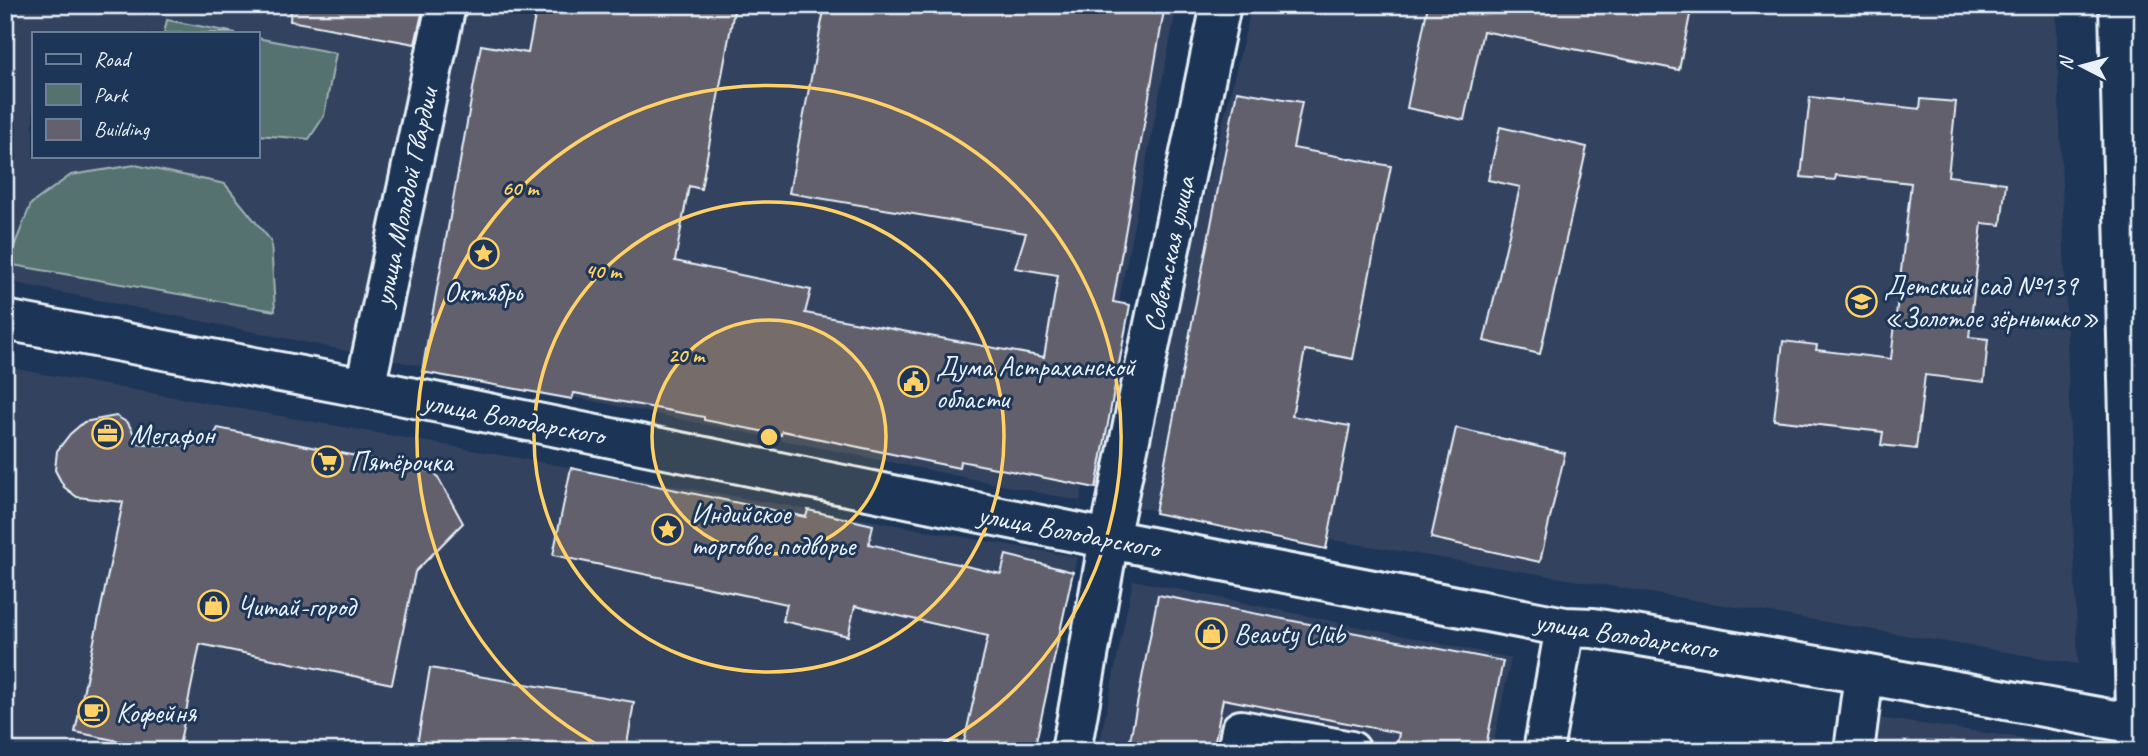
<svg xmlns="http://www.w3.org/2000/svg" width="2148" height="756" font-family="Caveat,sans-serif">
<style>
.built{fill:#32425e;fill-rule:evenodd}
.green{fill:#56726f;stroke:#9fb2b4;stroke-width:2}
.building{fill:#63616d;stroke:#e8f1f8;stroke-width:2}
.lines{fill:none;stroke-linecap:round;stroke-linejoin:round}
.minor-casing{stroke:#e8f1f8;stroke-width:44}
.major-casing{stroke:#e8f1f8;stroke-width:44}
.minor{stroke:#1d3557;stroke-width:38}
.major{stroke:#1d3557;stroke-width:38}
.ring{fill:none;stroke:#ffd166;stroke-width:3.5}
.labels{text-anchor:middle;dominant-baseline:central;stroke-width:6;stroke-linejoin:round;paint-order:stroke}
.street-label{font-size:28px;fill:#e8f1f8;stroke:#1d3557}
.poi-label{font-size:28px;fill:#e8f1f8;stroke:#1d3557;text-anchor:start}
.centre{fill:#ffd166;stroke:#1d3557;stroke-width:3.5}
.ring-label{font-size:21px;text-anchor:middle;font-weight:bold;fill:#ffd166;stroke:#1d3557;stroke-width:6;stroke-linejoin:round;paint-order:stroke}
</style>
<rect width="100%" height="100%" fill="#1d3557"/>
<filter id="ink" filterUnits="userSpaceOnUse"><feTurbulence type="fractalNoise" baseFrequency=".0143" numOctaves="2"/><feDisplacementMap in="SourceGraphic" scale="14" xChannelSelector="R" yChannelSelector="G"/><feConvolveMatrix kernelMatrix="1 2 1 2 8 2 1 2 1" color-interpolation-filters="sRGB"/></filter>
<g filter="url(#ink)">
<path class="built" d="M5,5h1172l-97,496 -1075,-220zM33,33h224v123h-224z
M1252,5h804l22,659 -950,-158z
M5,367l1072,190 -43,194h-1029z
M1133,580l378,78 -19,93h-394z
M1879,718l202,28v5h-205z"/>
<path class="green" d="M167,20l69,13h-72z
M257,38l79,15 -12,63 -15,23 -52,-4z
M135,165l90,19 46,57 4,70 -268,-47 24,-60 40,-29z"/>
<path class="building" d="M291,5h133l-9,39 -125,-23z
M537,5h198l-34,184 -12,-3 -14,75 136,29 -6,23 239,44 14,-82 -43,-7 11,-35 -237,-40 36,-188h340l-52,297 17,3 -34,183 -136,-27 -1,7 -177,-37 -1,4 -77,-15v-3l-130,-24 -2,6 -150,-27 59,-327 47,8z
M1428,5h264l-13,65 -196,-39 -19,89 -57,-12z
M1237,91l65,11 -9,46 98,18 -38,193 -48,-9 -13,66 58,10 -24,123 -171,-36z
M1810,97l110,12 1,-10 35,3 -8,74 58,7 -5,42 -19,-2 -13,114 19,2 -4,43 -59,-7 -9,74 -35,-4 2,-13 -109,-12 9,-79 34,4 -1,5 75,9 20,-176 -75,-8 -1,5 -34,-3z
M1500,127l87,20 -47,207 -56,-13 36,-154 -32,-7z
M116,416l12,7 11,20 20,2h49l10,-17 217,44 28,51 -48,49 -23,112 -192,-40 -22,107h-11l-92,-19 48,-230 -46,-5 -13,-10 -9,-17 2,-19 13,-17 14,-12z
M1456,428l109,25 -25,109 -109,-24z
M571,468l235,49 2,-7 65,15 -4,19 132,30 5,-19 67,17 -39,179h-72l26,-115 -133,-30 -7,30 -65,-15 4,-17 -234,-49z
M1158,595l345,66 -18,90h-89l3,-18 -176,-34 -10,52h-85z
M430,668l204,34 -8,49h-210z"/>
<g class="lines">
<defs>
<path id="minor" d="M5,320l360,68 744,151 456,88 28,1 271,46 272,50
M365,388l81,-383
M1071,751l38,-212 112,-534
M1237,751l4,-21 110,21
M1543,751l22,-124
M1854,751l10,-77"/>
<path id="major" d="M2119,5l18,746"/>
</defs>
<use href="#minor" class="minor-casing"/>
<use href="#major" class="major-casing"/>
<use href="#minor" class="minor"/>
<use href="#major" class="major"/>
</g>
</g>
<circle cx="769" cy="437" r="117" fill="#ffd166" fill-opacity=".12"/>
<g class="ring">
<circle cx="769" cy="437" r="117"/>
<circle cx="769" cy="437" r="235"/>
<path d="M609 751A352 352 0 1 1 929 751"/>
</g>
<defs>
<symbol id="sight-ring" viewBox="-11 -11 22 22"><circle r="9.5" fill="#1d3557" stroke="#ffd166" stroke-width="1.5"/><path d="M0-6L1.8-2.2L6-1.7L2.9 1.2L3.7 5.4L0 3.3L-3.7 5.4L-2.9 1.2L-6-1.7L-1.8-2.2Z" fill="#ffd166"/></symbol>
<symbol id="school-ring" viewBox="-11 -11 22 22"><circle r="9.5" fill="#1d3557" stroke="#ffd166" stroke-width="1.5"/><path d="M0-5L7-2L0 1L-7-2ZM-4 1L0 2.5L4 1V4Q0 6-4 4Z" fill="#ffd166"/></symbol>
<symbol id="civic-ring" viewBox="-11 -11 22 22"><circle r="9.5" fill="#1d3557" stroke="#ffd166" stroke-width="1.5"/><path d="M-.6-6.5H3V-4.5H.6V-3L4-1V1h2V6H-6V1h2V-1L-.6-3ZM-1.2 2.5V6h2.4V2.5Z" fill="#ffd166"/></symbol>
<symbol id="office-ring" viewBox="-11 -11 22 22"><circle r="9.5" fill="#1d3557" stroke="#ffd166" stroke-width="1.5"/><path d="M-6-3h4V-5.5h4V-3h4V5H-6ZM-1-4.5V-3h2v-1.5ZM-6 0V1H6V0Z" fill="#ffd166"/></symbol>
<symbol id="supermarket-ring" viewBox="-11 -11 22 22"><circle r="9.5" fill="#1d3557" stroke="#ffd166" stroke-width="1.5"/><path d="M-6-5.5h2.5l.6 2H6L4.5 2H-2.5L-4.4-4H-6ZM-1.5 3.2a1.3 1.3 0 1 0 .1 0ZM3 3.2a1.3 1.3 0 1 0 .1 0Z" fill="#ffd166"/></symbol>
<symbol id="shop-ring" viewBox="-11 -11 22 22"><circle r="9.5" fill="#1d3557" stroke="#ffd166" stroke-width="1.5"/><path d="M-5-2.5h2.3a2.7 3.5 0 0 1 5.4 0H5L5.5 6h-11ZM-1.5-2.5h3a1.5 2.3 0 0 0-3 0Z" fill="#ffd166"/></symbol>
<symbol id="cafe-ring" viewBox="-11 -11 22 22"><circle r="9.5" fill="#1d3557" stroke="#ffd166" stroke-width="1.5"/><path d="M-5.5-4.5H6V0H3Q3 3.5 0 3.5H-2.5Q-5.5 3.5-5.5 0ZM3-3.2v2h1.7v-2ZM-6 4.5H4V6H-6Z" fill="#ffd166"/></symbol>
</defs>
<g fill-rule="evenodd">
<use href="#sight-ring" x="466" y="236" width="35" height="35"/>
<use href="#school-ring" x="1844" y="284" width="35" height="35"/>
<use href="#civic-ring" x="896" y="364" width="35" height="35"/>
<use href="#office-ring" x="90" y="416" width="35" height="35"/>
<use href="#supermarket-ring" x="310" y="444" width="35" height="35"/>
<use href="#sight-ring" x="650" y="512" width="35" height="35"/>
<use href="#shop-ring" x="196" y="588" width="35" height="35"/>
<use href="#shop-ring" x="1194" y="616" width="35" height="35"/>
<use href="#cafe-ring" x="76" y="694" width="35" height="35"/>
</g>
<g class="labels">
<g class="street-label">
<text transform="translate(405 197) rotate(-78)">улица Молодой Гвардии</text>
<text transform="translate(1169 254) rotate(-78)">Советская улица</text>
<text transform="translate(514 418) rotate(11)">улица Володарского</text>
<text transform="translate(1069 531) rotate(11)">улица Володарского</text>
<text transform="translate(1626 635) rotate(9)">улица Володарского</text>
</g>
<g class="poi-label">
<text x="1884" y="285">Детский сад №139<tspan x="1884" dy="32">«Золотое зёрнышко»</tspan></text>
<text x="483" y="291" text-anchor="middle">Октябрь</text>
<text x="936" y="366">Дума Астраханской<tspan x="936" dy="32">области</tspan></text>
<text x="130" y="434">Мегафон</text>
<text x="350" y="461">Пятёрочка</text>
<text x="691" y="513">Индийское<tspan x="691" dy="32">торговое подворье</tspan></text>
<text x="237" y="606">Читай-город</text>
<text x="1234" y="633">Beauty Club</text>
<text x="116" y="712">Кофейня</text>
</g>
</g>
<circle cx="769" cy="437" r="10" class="centre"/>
<g class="ring-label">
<text x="520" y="195">60 m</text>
<text x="603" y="278">40 m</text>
<text x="686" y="362">20 m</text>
</g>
<rect width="2148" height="756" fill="none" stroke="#1d3557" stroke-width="28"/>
<rect x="14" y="14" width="2120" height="728" fill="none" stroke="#e8f1f8" stroke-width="2.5" filter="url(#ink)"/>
<rect x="32" y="32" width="228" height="126" fill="#1d3557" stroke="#6e8097" stroke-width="2"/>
<rect x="46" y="54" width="35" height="10" fill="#1d3557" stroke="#6e8097" stroke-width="2"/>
<text x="94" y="66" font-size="21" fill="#e8f1f8">Road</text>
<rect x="46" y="84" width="35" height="21" fill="#56726f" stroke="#6e8097" stroke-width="2"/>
<text x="94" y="102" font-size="21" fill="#e8f1f8">Park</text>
<rect x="46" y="119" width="35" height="21" fill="#63616d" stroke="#6e8097" stroke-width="2"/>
<text x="94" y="136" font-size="21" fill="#e8f1f8">Building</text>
<g transform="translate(2082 66) rotate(276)" stroke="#1d3557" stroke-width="5" paint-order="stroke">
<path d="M0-5L12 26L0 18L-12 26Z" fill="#e8f1f8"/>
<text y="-10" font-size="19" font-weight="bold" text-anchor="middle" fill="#e8f1f8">N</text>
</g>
</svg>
